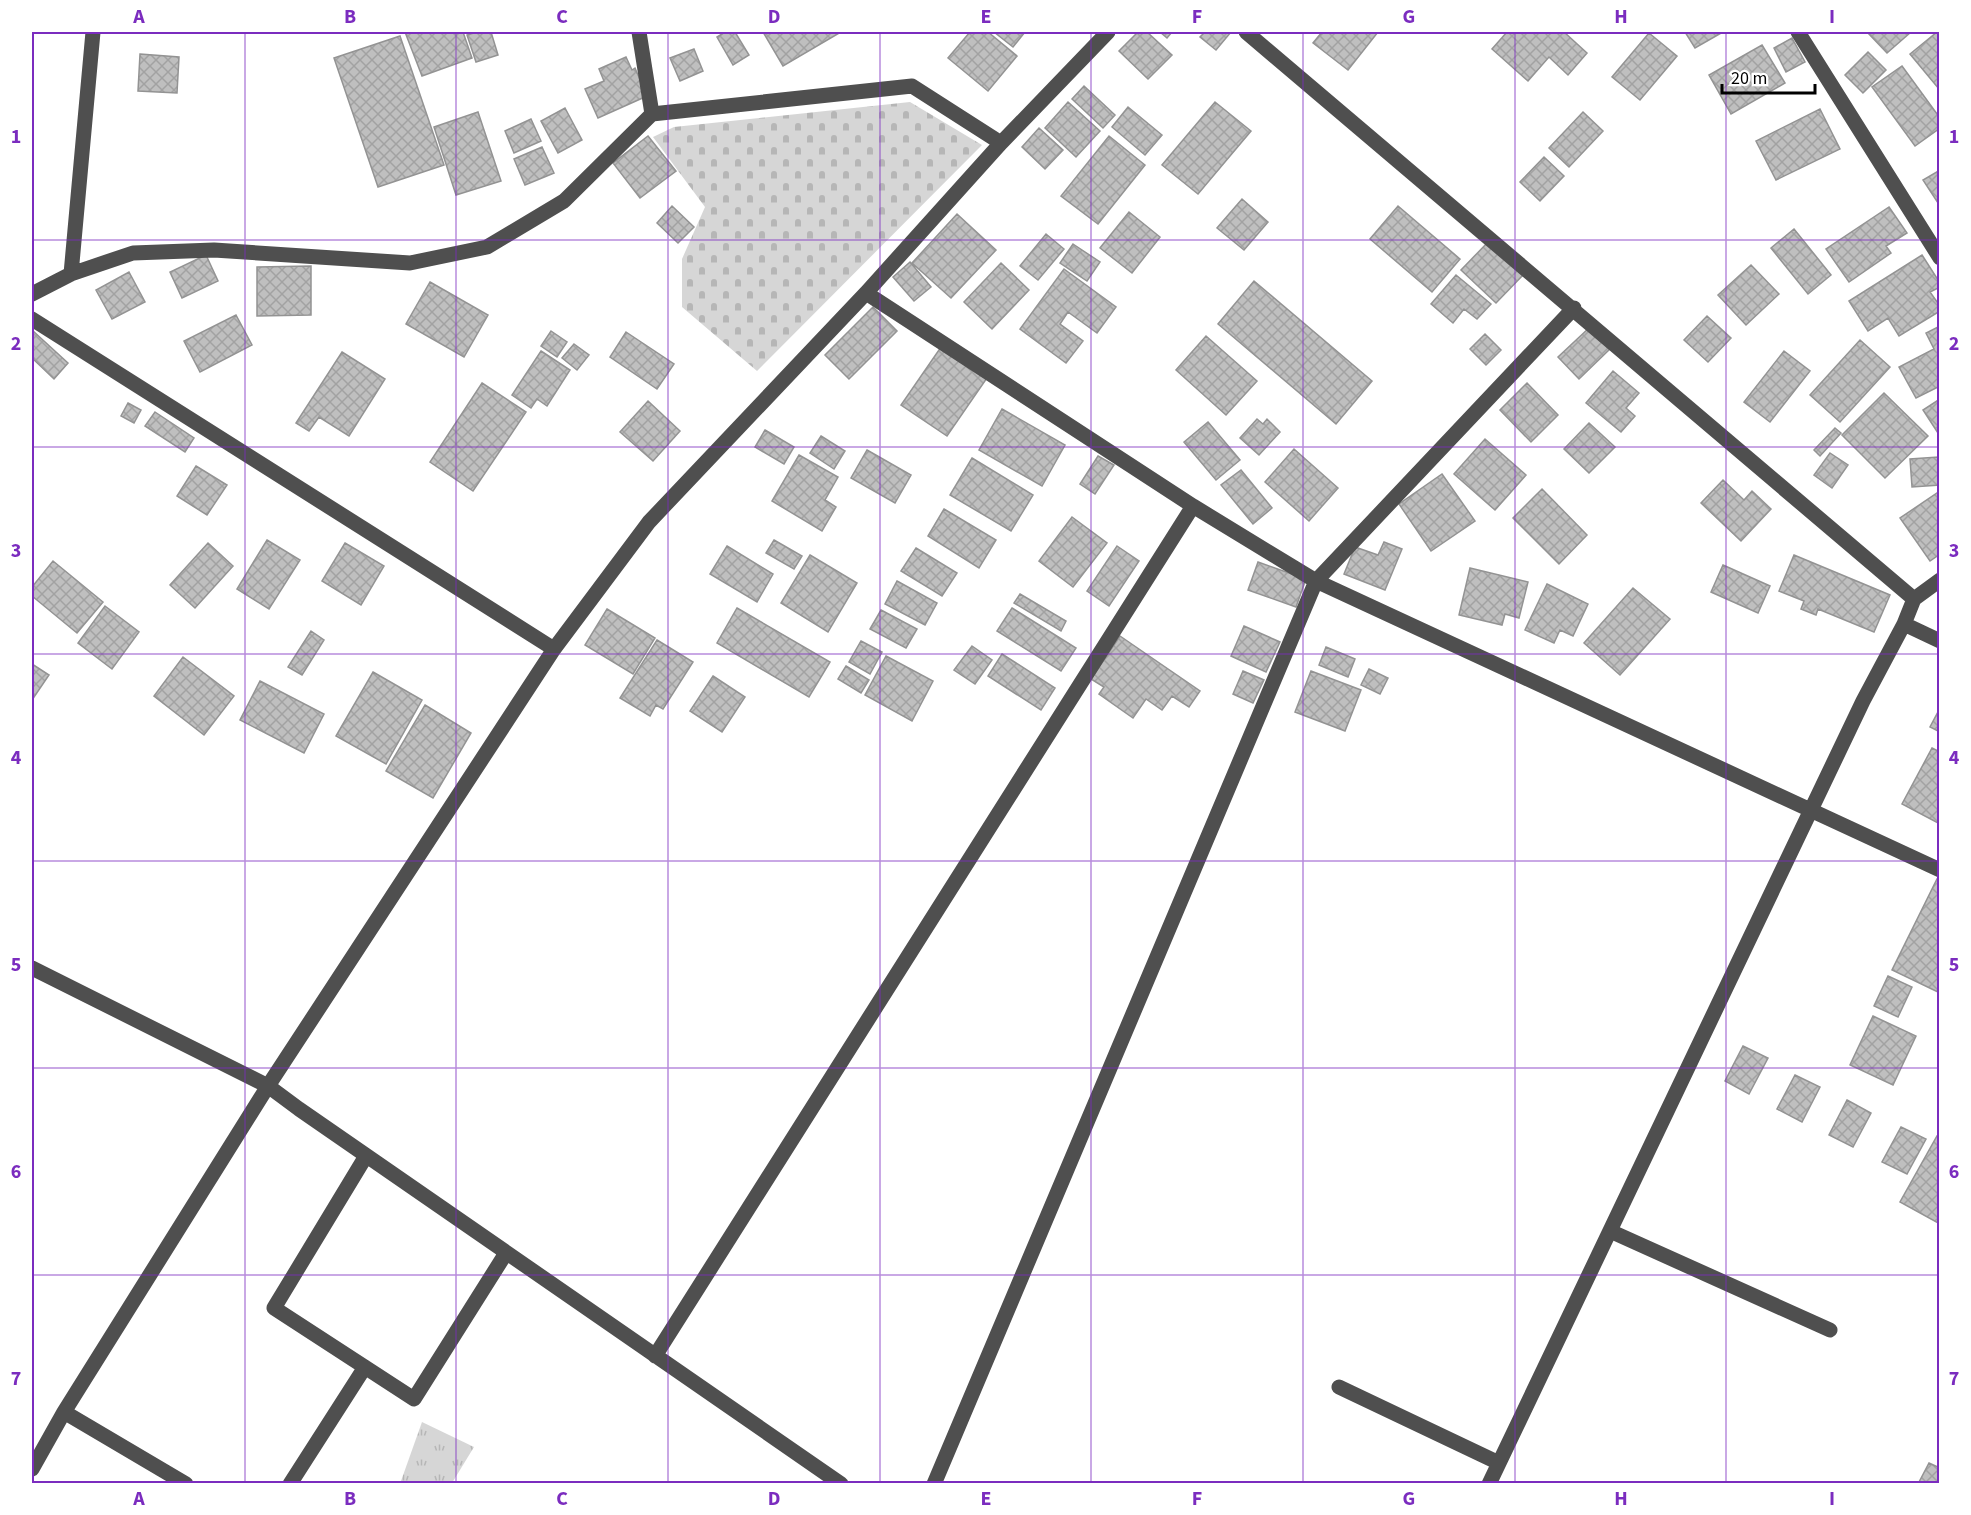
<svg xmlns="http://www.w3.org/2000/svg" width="1971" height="1515" font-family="'Source Sans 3',sans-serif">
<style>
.grass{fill:url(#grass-tufts)}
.cemetery{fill:url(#cemetery-stones)}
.building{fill:url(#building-cross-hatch);stroke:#939393;stroke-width:1.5}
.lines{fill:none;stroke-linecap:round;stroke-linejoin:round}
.minor{stroke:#4f4f4f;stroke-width:15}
.grid{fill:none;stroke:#7b2cbf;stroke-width:1.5;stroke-opacity:0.55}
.neatline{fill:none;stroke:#7b2cbf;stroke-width:2}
.grid-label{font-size:20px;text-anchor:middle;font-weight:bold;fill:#7b2cbf}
</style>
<defs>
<pattern id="grass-tufts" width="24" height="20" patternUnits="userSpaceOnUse" patternTransform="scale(1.5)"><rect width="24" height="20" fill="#d6d6d6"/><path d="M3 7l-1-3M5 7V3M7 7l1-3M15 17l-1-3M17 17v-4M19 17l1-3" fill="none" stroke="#b6b6b6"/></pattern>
<pattern id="cemetery-stones" width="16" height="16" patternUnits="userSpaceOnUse" patternTransform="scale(1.5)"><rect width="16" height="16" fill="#d6d6d6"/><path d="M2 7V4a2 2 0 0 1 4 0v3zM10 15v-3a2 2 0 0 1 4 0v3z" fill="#b6b6b6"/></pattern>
<pattern id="building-cross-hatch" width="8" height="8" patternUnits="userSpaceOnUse" patternTransform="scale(1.5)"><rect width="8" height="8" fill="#bfbfbf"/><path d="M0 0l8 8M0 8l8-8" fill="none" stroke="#a2a2a2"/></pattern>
</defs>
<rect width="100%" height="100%" fill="#fff"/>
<path class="grass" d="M422,1422l52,25 -22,36h-46l-5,-2z"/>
<path class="cemetery" d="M910,102l72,43 -225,226 -75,-64v-48l23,-52 -52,-70 21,-10z"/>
<path class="building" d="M405,32h58l9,26 -50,18z
M477,32h14l7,23 -22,7 -9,-27z
M725,32h10l14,23 -16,10 -16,-28z
M763,32h78l-58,34z
M970,32h18l29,24 -29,35 -40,-33z
M994,32h31l-12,15z
M1138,32h9l25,23 -24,24 -29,-28z
M1160,32h12l-5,6z
M1205,32h26l-15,18 -16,-13z
M1322,32h56l-30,38 -35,-27z
M1507,32h57l23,21 -19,22 -19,-18 -21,24 -36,-32z
M1685,32h38l-28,16z
M1867,32h44l-24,21z
M1937,32h3l-1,57 -29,-35z
M1649,33l28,23 -37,44 -28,-23z
M400,36l44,129 -66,22 -44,-129z
M1792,38l13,24 -19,10 -12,-24z
M1762,45l23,38 -54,31 -22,-39z
M694,49l9,22 -23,10 -10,-23z
M1868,52l18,18 -23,23 -18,-18z
M140,54l39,3 -2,36 -39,-2z
M626,57l6,13 3,-2 12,28 -49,22 -13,-29 19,-8 -5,-12z
M1902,66l38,52v10l-25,18 -43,-59z
M1084,86l31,29 -12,13 -31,-29z
M1068,102l32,29 -24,26 -31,-29z
M1215,102l36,29 -53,63 -36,-29z
M1128,107l34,28 -17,20 -33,-28z
M565,108l17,32 -24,13 -17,-32z
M1820,109l20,40 -64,31 -20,-39z
M478,112l23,69 -45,14 -22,-68z
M1583,112l20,19 -34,36 -20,-19z
M531,119l10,22 -27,12 -9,-22z
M1039,128l24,22 -18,19 -23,-22z
M648,136l28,35 -36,27 -27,-35z
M1109,136l36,29 -47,59 -37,-28z
M542,147l12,26 -29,12 -11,-26z
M1544,157l20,19 -24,25 -20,-19z
M1940,170v36l-17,-26z
M1242,199l26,23 -24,28 -27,-22z
M672,206l22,21 -16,16 -21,-20z
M1398,206l62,53 -28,33 -62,-53z
M1889,207l18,26 -21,13 5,7 -42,29 -23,-33z
M1129,212l31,25 -28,36 -32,-25z
M957,214l39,36 -45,48 -39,-35z
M1794,229l37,46 -23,19 -37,-46z
M1046,234l18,15 -26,31 -18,-14z
M1489,241l35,33 -28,29 -35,-33z
M1073,244l27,18 -13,19 -27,-18z
M206,255l12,26 -36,17 -12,-26z
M1922,255l18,28v4l-10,5 10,14v5l-41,25 -11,-18 -20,13 -19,-30z
M910,262l21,25 -17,14 -21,-24z
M1001,263l28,27 -37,39 -28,-27z
M1751,265l28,29 -33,31 -28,-30z
M311,266v49l-54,1v-49z
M1064,269l52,38 -19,26 -29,-21 -8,12 23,17 -17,22 -46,-34z
M129,272l16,30 -33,17 -16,-29z
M1456,275l35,29 -14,15 -13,-10 -11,14 -22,-19z
M1254,281l118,100 -36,43 -118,-100z
M430,282l58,33 -24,42 -58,-33z
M873,307l24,24 -48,48 -24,-24z
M236,315l16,30 -52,27 -16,-31z
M1707,316l24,22 -23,24 -24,-22z
M1940,326v60l-24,12 -17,-31 35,-18 -8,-16z
M1590,327l21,21 -32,31 -21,-22z
M32,330l36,33 -14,16 -22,-21z
M551,331l16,11 -10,15 -16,-11z
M626,332l48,32 -17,25 -47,-32z
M1485,334l16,16 -15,15 -16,-16z
M1206,336l51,45 -31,34 -50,-45z
M1860,340l30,27 -50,55 -30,-27z
M574,344l15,11 -12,15 -15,-12z
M941,347l46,31 -40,58 -46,-31z
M541,351l29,19 -23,36 -10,-7 -6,9 -19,-13z
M1784,351l26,20 -40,51 -26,-20z
M342,352l43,27 -36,57 -30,-19 -10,14 -13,-8z
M1613,371l26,22 -13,15 9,8 -14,16 -35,-29z
M482,383l44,29 -53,79 -43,-29z
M1527,383l31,32 -27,27 -31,-32z
M1884,393l44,43 -43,42 -43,-43z
M1940,399v32l-2,2 -15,-23z
M648,401l32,30 -27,30 -33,-29z
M128,403l13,7 -7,13 -13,-7z
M1002,409l63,36 -23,41 -63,-36z
M155,412l39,26 -9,14 -40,-26z
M1257,419l6,5 4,-5 13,13 -21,23 -19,-17z
M1208,422l32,38 -24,20 -32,-38z
M1589,423l26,24 -26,26 -25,-24z
M1835,428l6,5 -21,23 -6,-6z
M765,430l29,17 -10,17 -29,-17z
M821,436l24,15 -11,18 -24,-16z
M1485,439l41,36 -31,35 -41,-36z
M1294,449l44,39 -29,33 -44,-39z
M867,450l44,25 -16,28 -44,-25z
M1830,453l18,12 -16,23 -18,-13z
M799,455l39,22 -13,23 11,7 -14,24 -50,-30z
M1098,456l16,9 -19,29 -15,-10z
M1938,457l2,28 -28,2 -2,-28z
M972,458l61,37 -22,36 -61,-36z
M196,466l31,19 -20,30 -30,-19z
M1241,470l31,38 -19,16 -32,-39z
M1442,474l33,47 -44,30 -32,-47z
M1723,480l21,20 8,-9 19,18 -30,32 -40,-38z
M1542,489l45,46 -28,29 -46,-46z
M1940,491v63l-10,7 -30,-43z
M944,509l52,31 -17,28 -51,-32z
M1072,517l35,26 -34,44 -34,-26z
M267,540l33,20 -31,49 -32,-20z
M774,540l28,16 -8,13 -28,-16z
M1384,542l18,7 -17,41 -41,-16 11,-27 23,8z
M208,543l25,23 -38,42 -25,-23z
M345,543l39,23 -23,39 -39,-24z
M727,546l46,28 -16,28 -47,-28z
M1117,546l22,15 -30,45 -22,-15z
M916,548l41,25 -15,23 -41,-25z
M810,555l47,28 -29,49 -47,-29z
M1794,555l96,40 -16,37 -56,-23 -2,6 -15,-6 3,-8 -25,-10z
M53,561l50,41 -26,31 -45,-37v-9z
M1258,562l48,17 -10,28 -48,-17z
M1723,565l47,21 -12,27 -47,-21z
M1470,568l58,14 -9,36 -14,-4 -3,11 -43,-10z
M897,581l40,22 -12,22 -40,-21z
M1547,584l41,20 -15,32 -13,-6 -6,13 -29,-13z
M1633,588l37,31 -50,56 -36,-32z
M1020,594l46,27 -5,10 -47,-28z
M105,606l34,26 -27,37 -34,-26z
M737,608l93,54 -21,35 -92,-54z
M1012,608l64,40 -15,23 -64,-40z
M607,609l48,29 -22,36 -48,-29z
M881,610l36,19 -11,19 -36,-19z
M1244,626l36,16 -14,30 -35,-16z
M311,631l13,9 -22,35 -14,-8z
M1120,636l80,55 -11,16 -17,-11 -10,14 -16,-11 -13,19 -34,-24 5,-7 -13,-8z
M657,640l36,22 -30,47 -7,-4 -6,11 -30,-18z
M861,641l21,11 -12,22 -21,-12z
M972,646l20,14 -17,24 -21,-14z
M1326,647l29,12 -7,18 -29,-12z
M1002,654l53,34 -14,22 -53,-34z
M886,656l47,25 -21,40 -47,-26z
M183,657l51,39 -30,39 -50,-39z
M32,664l17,11 -17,25z
M846,666l23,14 -8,13 -23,-14z
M1369,669l19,9 -8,16 -19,-9z
M1243,671l21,9 -11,23 -20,-9z
M1311,671l50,19 -16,41 -50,-19z
M373,672l49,28 -36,64 -50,-28z
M713,676l32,21 -23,35 -32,-21z
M260,681l64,33 -20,39 -64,-33z
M425,705l46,28 -38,65 -47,-27z
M1940,708v24l-10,-5z
M1932,748l8,4v72l-38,-20z
M1937,879l3,1 -2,112 -46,-22z
M1888,976l24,11 -14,30 -24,-11z
M1873,1016l43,20 -23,49 -43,-20z
M1743,1046l25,12 -19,36 -24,-13z
M1795,1075l25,12 -18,35 -25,-13z
M1847,1100l24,13 -18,34 -24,-12z
M1901,1127l25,12 -19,35 -25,-12z
M1937,1136l3,1v87l-40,-22z
M1929,1463l11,5v16h-22z"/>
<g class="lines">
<path class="minor" d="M639,32l13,82
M1246,32l668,567
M1798,32l142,226
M71,274l22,-242
M866,293l327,213 123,75 624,289
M32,294l39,-20 62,-21 81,-3 196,13 77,-16 77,-46 88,-87 260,-28 89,57
M32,319l522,330
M1904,624l36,17
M32,968l236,118 31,23 542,375
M366,1156l-92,152 140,91 92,-146
M1610,1231l220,99
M655,1356l538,-850
M1339,1387l160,76
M64,1412l122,72
M32,1469l32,-57 204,-326 286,-437 95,-127 217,-229 135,-150 107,-111
M290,1484l75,-117
M934,1484l382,-903 258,-273
M1489,1484l374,-783 41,-77 10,-25 26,-19"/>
</g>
<path class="grid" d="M245,32v1452M456,32v1452M668,32v1452M880,32v1452M1091,32v1452M1303,32v1452M1515,32v1452M1726,32v1452M32,240h1908M32,447h1908M32,654h1908M32,861h1908M32,1068h1908M32,1275h1908"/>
<rect width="1971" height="1515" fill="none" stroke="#ffffff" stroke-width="66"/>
<path d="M1722 84v9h93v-9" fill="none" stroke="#000000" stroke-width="3"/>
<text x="1731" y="84" font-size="18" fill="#000000" stroke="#ffffff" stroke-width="4.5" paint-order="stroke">20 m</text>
<rect x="33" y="33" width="1905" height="1449" class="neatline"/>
<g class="grid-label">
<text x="139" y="23">A</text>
<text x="350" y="23">B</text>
<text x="562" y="23">C</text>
<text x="774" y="23">D</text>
<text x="986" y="23">E</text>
<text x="1197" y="23">F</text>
<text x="1409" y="23">G</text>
<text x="1621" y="23">H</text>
<text x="1832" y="23">I</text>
<text x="16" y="143">1</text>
<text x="1954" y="143">1</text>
<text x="16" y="350">2</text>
<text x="1954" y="350">2</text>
<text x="16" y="557">3</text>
<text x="1954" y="557">3</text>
<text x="16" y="764">4</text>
<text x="1954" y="764">4</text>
<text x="16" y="971">5</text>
<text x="1954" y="971">5</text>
<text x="16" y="1178">6</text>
<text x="1954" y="1178">6</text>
<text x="16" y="1385">7</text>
<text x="1954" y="1385">7</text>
<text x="139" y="1505">A</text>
<text x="350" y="1505">B</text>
<text x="562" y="1505">C</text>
<text x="774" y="1505">D</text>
<text x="986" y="1505">E</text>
<text x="1197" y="1505">F</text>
<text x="1409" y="1505">G</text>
<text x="1621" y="1505">H</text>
<text x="1832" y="1505">I</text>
</g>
</svg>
